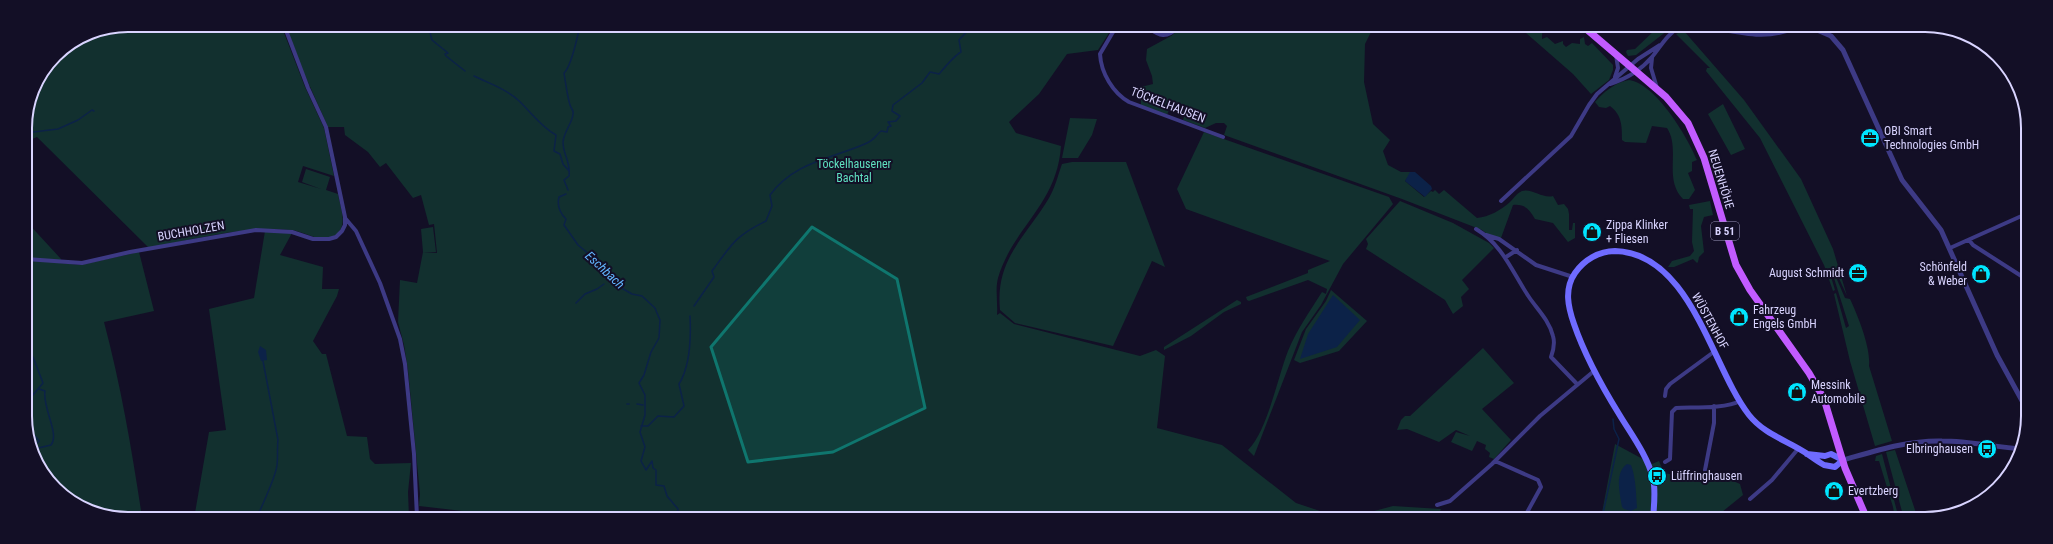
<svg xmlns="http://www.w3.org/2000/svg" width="2053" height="544" font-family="'Roboto Condensed',sans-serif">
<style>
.green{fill:#12302f}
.water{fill:#0c2248}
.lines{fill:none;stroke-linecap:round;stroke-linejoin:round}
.stream{stroke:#0c2248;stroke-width:1.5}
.minor{stroke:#3d3a85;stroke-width:4}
.tertiary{stroke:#3d3a85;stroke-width:5}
.secondary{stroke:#6f6bff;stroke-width:6}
.primary{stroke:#c25bff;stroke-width:7}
.marked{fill:#0f766e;fill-opacity:0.2;stroke:#0f766e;stroke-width:3;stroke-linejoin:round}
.labels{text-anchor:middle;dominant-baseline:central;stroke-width:4;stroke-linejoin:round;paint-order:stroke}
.shield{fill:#130f26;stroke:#9e99be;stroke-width:1}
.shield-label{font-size:11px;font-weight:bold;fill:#d9d4ff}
.street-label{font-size:12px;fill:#d9d4ff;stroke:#130f26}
.poi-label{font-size:12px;fill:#d9d4ff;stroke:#130f26;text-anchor:start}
.park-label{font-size:12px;fill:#5fe0c0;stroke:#130f26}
.water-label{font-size:13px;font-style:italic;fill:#62b6ff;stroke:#130f26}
.rim{fill:none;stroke:#d9d4ff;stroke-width:2}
</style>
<rect width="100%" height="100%" fill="#130f26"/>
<path class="green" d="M128,25h153l24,62 19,41 10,48 -31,-10 -5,16 23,7 -19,-7 4,-13 24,8 -4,13 12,4c2,12 10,30 -1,40 -14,12 -32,-3 -46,-4 -48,-4 -96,9 -142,18l-112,-111 -12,5v-21l11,-38 19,-28 34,-22z
M286,25l829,1 1,2 -7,5 -11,17 -31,4 -28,40 -30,28 7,11 45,13c-4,59 -48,81 -63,132 -3,12 0,25 -1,37l3,-2 14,11 126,32 16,-6 9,6 -8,72 65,17 74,58 45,15 -826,-1 -96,-11 1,-12 -12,-124 -4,-25 -6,-23 2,-42 17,3 6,-31 14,1 -3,-29 -5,1 -8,-30 -8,3 -27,-35 -6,4 -12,-15 -23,-17 -1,-8h-16l-25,-56z
M1150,26h28c-9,8 -18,9 -28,0z
M1183,26h191l-9,18 -1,38 9,42 17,16 -7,11 5,14 13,7h11l-7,9 19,16 7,-6 2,1 2,-2 4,4 5,-4 33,28c12,-1 24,-8 33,-16 4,-4 7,-9 12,-11 10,-3 21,8 31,5l5,9 6,-1 4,5 1,5v16h3l1,-7h2v15l-7,4 -15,-19 -18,-4c-6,-10 -10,-15 -22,-14l-12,33 -13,-3 -6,-5 -80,-31 -178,-64 3,-9 -3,-3h-8l-11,5 -22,-8 4,-12 -16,-3 -4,10 -26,-10v-18l12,-3 -1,-8 -6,-16 1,-11 24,-13z
M1519,27h26l-3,7v5l5,-2 8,7 8,-3v3l3,3 6,-4 8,1v-5l4,-2 1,7 3,2 4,-3 21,22v5l-4,10 -18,14 -18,-20z
M1658,27h14l-36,28 -8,1 -2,-4 1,-2 8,-1z
M1731,27h45l-21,4z
M1684,31l60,69 57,79 32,70 14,47 -10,-22 -6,-5 -2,1 6,20 -2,1 -9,-26 -64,-127 -54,-67 1,-3h3l-34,-34z
M1629,80c27,4 58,56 68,80l-5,2v9l-4,2 7,17 -6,9h-6c-20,-20 -2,-50 -16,-71l-15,-2 -6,17 -21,-1 -3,-2c0,-14 0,-25 -12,-34l-4,2 -7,-1 -4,-5c8,-9 20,-20 34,-22z
M1723,104l22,45 -14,6 -23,-41z
M1070,118l27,1 -5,16 -14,23h-16z
M1204,132l185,65 4,7 -50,60 -22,41 -19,27 -48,124 -6,-6c19,-18 30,-74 40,-99 9,-22 22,-40 34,-59l4,2 1,-5 -19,-9 -59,21 -2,-1 -1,-3 62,-24v-3l22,-9 -144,-52 -9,-20z
M1072,162h54l39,105 -13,-6 -39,85 -98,-23 -15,-13c-5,-51 25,-72 49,-112 6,-10 9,-23 13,-34z
M1400,201l53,22 36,20 5,5 -32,32 7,9 -8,8 2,9 -10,8 -8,-14 -79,-51 2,-5 -2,-5z
M1710,201l3,14 -9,2 -3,9 3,26 -5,5 -1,5 -1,1 -4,-4 -19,8h-6l4,-6 18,-5 4,-5 -2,-9 1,-33h-3l-1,-4z
M26,221l35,38 -1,4 20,2 59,-13 15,59 -50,11c17,64 28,129 38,195h-34l-53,-28 -28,-53z
M433,227l3,25h-13l-2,-23z
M265,231l27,2 -12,22 43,12 -1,22h17l-2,7 -24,45 9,13h4l21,82 20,1 3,22 5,5 36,-1 -3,29 1,25h-239l25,-4 14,-81 17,-2 -17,-121 45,-11z
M1833,275h2l10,23 5,1c8,17 21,49 19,67l23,75 -17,5 -25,-85 -16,-67 2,-1 10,35 3,-2z
M1331,290l36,31 -28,30 -39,12 -6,-3 12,-31 20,-28z
M1237,300l4,2v2l-17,8 -33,24 -27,14v-3z
M1483,348l31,35 -32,26 29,31 -17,19 -5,-2 1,-4 -5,-4 1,-4 -9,-4 -5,10 -21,-9 5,-10 14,4 -14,-6 -17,12 -32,-13 -10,1 4,-10 4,-4h5z
M1615,444l37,20 7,-3 5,12 11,2 23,-1 8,3 14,-4 -1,5 12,2 9,4 3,11 -21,17 7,7 -128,-1z
M1895,450l23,69h-14l-18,-67z
M1882,454l17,65h-4l-2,-12 -14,-46h-4l1,-5z
M1393,506l48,3 -4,9h-89z"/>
<path class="water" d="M1410,172h5l16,14 1,3 -7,8 -20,-16z
M1333,295l27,25 -23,27 -37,12 8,-25z
M260,346l6,4 1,10 -6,1 -3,-9z
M1627,464l4,1c5,13 5,29 6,43l-6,3 -7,-2 -2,-2c-2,-13 -8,-34 5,-43z"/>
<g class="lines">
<path class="stream" d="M428,25l4,15 16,13 -3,1 1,2 19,15
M474,76c14,7 33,13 44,24 13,12 23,27 38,35l-2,16 6,3 3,10 6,7
M25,133l33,-4 20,-9 14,-10 2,1
M568,190l-4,-10 5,-4c2,-14 -6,-21 -6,-34 1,-11 9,-18 10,-28 1,-4 -2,-5 -3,-9 -3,-10 -4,-20 -6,-32 8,-7 13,-36 16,-47
M566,194l-7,3c-2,8 1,16 7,22l-2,6 14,20 23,19 17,22 14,8 10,2 13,12 2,5 3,7 -1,18 -8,14 -7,23 -5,8 6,12v20l-5,17 5,15 -4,14 5,9 6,-9 1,7 3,2v15l8,1 3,10 11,13 -2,9
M576,303l9,-9 12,-5 7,-5
M694,306l20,-29 -2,-6c20,-27 23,-35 54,-50l6,-15 -2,-11c25,-34 62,-36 97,-52 7,-3 9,-8 14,-12l6,1 1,-5 3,-1 -3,-4 8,-1 4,-5 -8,-5 1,-6 29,-22 8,-11 9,2c6,-7 15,-18 22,-22l-2,-12 13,-14
M27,357h6l10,26 -11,13v13l-5,5
M627,404h2
M637,404l6,1
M27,417l5,6 -1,8 8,10 -5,5 2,7
M641,426h7l10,-10 16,1 10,-11 -5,-22c11,-18 12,-48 11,-68
M34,449l17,-4c9,-11 -9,-38 -6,-54l-6,-2
M257,517c5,-11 19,-41 20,-52 1,-9 0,-17 1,-25l-15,-79
M1602,518l17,-79 -5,-10 -1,-10"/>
<path class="minor" d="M1124,26l-11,6 -13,22c1,19 13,39 29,48l94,35
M1145,26c15,10 20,14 35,0
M1710,27c28,6 59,14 86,0
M1775,33l8,-6
M1652,58l-1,10 6,20
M1615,77l3,-9 -2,-13
M1610,84c16,-5 31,-14 42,-27 9,-11 15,-23 28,-30
M1501,201l70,-65 18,-31 8,-11 41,-35 22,-14
M345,218l11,13 24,52 20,56 5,25 9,90 3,63
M1476,229c27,16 36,43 53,68 8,12 20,23 24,39 2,7 1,13 -2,21l26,27
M1486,235l13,4 37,26 37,12
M1969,240l4,5 53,34
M1950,248l76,-34
M1506,257l11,-7
M26,259l56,4 48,-11 126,-22 36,2 21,7h16l7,-2 6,-6 3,-6v-8l-19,-90 -18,-39 -24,-63
M1665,396l1,-7 4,-5 45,-33
M1495,461l43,19 3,7 -17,31
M1665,462l5,-3 2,-47 4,-4c17,-1 49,1 64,-7
M1705,470l9,-47v-17
M1750,499l22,-19 26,-31
M1437,505l13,-4 42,-37 48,-48 54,-45"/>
<path class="tertiary" d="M1810,27l21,9 12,14 59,130 39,50 56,125 29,53
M1843,460c32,-9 65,-20 99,-19 27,0 53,6 79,8"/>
<path class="secondary" d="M1653,519c1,-14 3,-28 0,-41 -6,-23 -22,-44 -34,-64 -18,-29 -34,-58 -45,-90 -6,-17 -10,-35 1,-51 9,-13 24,-22 40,-22 76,2 97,117 134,164 15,19 37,25 57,38 6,4 11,8 18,12l11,2 8,-7 -12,-6 -6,2 -18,-2"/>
<path class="primary" d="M1584,27l82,70 22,26 16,35 32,107 14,25 59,83 15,26 21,69 22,51"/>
</g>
<path class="marked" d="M812,227l85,52 28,129 -92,44 -85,10 -37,-115z"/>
<defs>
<symbol id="office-disc" viewBox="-11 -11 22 22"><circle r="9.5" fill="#00e5ff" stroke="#130f26"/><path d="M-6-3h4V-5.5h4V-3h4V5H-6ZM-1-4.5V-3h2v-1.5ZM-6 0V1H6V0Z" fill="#111"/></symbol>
<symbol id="shop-disc" viewBox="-11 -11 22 22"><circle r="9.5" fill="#00e5ff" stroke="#130f26"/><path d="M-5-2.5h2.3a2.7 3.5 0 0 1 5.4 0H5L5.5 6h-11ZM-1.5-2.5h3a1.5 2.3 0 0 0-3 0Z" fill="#111"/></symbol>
<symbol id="bus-disc" viewBox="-11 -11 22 22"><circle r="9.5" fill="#00e5ff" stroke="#130f26"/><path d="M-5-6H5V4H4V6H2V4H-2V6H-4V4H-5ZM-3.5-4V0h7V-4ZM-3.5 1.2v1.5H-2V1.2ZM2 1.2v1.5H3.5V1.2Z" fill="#111"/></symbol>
</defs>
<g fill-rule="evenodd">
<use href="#office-disc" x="1859" y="127" width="22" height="22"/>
<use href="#shop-disc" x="1581" y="221" width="22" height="22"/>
<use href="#office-disc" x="1847" y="262" width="22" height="22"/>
<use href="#shop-disc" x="1970" y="263" width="22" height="22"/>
<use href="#shop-disc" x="1728" y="306" width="22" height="22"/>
<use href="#shop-disc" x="1786" y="381" width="22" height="22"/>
<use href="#bus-disc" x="1976" y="438" width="22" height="22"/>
<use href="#bus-disc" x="1646" y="465" width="22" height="22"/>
<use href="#shop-disc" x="1823" y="480" width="22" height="22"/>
</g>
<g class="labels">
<rect class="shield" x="1711" y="222" width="28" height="18" rx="3"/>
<g class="shield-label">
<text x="1725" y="231">B 51</text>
</g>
<g class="street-label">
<text transform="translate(1168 105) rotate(21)">TÖCKELHAUSEN</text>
<text transform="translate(1721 179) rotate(73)">NEUENHÖHE</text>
<text transform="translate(191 231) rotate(-10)">BUCHHOLZEN</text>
<text transform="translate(1710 321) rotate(61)">WÜSTENHOF</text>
</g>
<g class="poi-label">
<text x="1884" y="131">OBI Smart<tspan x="1884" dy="14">Technologies GmbH</tspan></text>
<text x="1606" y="225">Zippa Klinker<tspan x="1606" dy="14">+ Fliesen</tspan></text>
<text x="1967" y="267" text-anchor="end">Schönfeld<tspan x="1967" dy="14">&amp; Weber</tspan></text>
<text x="1844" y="273" text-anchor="end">August Schmidt</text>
<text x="1753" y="310">Fahrzeug<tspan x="1753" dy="14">Engels GmbH</tspan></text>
<text x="1811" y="385">Messink<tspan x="1811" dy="14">Automobile</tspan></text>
<text x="1973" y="449" text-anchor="end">Elbringhausen</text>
<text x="1671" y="476">Lüffringhausen</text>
<text x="1848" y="491">Evertzberg</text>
</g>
<g class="park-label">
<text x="854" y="164">Töckelhausener<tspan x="854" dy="14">Bachtal</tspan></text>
</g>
<g class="water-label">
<text transform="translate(605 270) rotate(43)">Eschbach</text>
</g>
</g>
<path d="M0 0H2053V544H0ZM128 32H1925A96 96 0 0 1 2021 128V416A96 96 0 0 1 1925 512H128A96 96 0 0 1 32 416V128A96 96 0 0 1 128 32Z" fill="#130f26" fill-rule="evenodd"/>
<path class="rim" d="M128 32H1925A96 96 0 0 1 2021 128V416A96 96 0 0 1 1925 512H128A96 96 0 0 1 32 416V128A96 96 0 0 1 128 32Z"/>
</svg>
